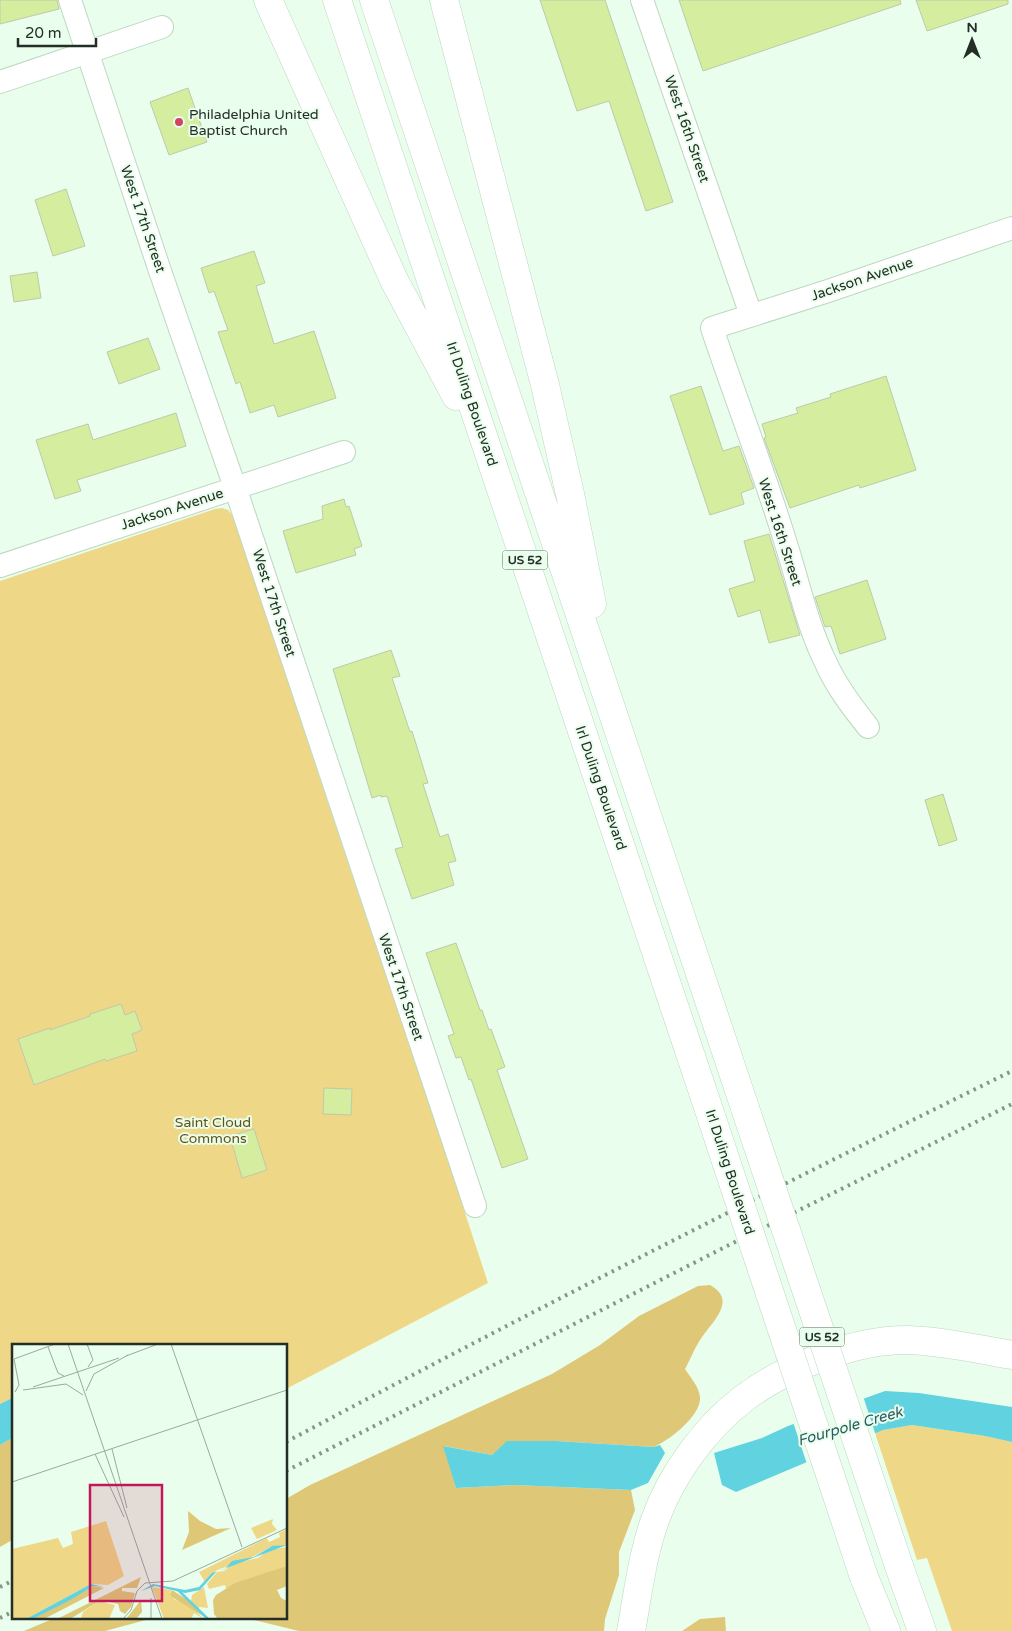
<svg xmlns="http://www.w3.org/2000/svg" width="1012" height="1631" font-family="'Varela Round',sans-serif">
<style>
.green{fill:#eed786}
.forest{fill:#dec777}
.water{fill:#61d2e0}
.pier{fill:#e9feec}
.building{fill:#d5ed9e;stroke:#bfc9ab}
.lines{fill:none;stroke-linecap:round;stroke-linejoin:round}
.minor-casing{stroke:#bdd7c1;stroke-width:24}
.tertiary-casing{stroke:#bdd7c1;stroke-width:29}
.motorway-casing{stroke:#bdd7c1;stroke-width:29}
.minor{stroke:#fff;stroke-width:22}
.tertiary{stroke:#fff;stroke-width:28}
.motorway{stroke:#fff;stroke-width:28}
.rail{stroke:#879689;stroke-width:4;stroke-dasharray:2.5 5;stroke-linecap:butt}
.motorway-bridge-casing{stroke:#bdd7c1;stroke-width:29;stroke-linecap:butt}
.motorway-bridge{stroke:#fff;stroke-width:28}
.poi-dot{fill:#d24367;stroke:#e9feec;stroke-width:2}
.labels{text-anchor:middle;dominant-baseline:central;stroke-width:4;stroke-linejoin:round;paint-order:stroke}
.shield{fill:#e9feec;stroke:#5f6c61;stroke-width:1}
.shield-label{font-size:12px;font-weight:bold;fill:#242e26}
.poi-label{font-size:14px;fill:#242e26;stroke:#e9feec;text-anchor:start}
.street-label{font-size:14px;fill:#242e26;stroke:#e9feec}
.park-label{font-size:14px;fill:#635316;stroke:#e9feec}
.water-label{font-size:15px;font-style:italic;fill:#2b5c62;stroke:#e9feec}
.inset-river{fill:none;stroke:#61d2e0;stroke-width:2.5}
.inset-road{fill:none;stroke:#9aab9d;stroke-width:1}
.view{fill:#c2185b;fill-opacity:0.15;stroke:#c2185b;stroke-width:2.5}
.inset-edge{fill:none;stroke:#242e26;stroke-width:2.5}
</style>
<rect width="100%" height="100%" fill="#e9feec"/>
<path class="green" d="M222,508l6,2 8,10c80,255 169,508 252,763l-202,106v-44h-272v52l-14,7v-823l215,-72z
M912,1425l73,11 27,6v189h-60l-25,-73 -10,2 -42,-127 8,-3z"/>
<path class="forest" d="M710,1285c27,15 4,35 -8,52 -7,10 -11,21 -17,32 6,9 14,18 15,28 2,18 -32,45 -47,50l-97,-6h-48l-16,14 -48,-9 12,42 59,-3 116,5 4,20 -16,42v23l-14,44 -1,12h-305l-57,-14h44v-118l24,-14 242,-111 48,-29 39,-29 59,-30z
M14,1437v102l-14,8v-102z
M57,1617h100l-52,14h-81z
M725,1617l1,14h-44l18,-12z"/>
<path class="water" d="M885,1391l34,2 93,14v35l-27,-6 -73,-11 -29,5 -147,62 -14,-7 -8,-32 48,-15 26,-12z
M14,1397v40l-14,8v-41z
M507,1441h49l97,6 7,-2 5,8 -17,30 -17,7 -116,-5 -59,3 -13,-42 49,9z"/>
<path class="pier" d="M863,1396l13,40 -69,28 -14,-42z"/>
<path class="building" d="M0,0h57l2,9 -59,15z
M540,0h65l68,202 -27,9 -37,-110 -32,10z
M679,0h221l1,4 -198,67z
M916,0h92v4l-81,27z
M188,88l19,54 -38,13 -19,-53z
M66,189l19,57 -32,10 -18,-56z
M254,251l11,32 -9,3 18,58 40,-13 22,67 -58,19 -4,-12 -24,8 -10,-31 -4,2 -18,-52 10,-2 -14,-39 -5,2 -8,-25z
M37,272l4,26 -27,4 -4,-26z
M148,338l12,31 -41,15 -12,-32z
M886,376l30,94 -56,18 -1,-3 -69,23 -26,-70 2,-1 -4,-13 36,-11 -2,-5 35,-11 -1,-3z
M701,386l22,65 16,-5 15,42 -13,5 3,11 -34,11 -40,-119z
M176,413l10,33 -109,34 4,11 -26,8 -19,-59 52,-16 5,16z
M344,499l2,8 3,-1 13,40 -8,3 2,6 -60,18 -13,-42 40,-12 -1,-13z
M769,534l31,101 -31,8 -9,-33 -22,7 -9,-28 26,-8 -11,-40z
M867,580l19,59 -46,15 -9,-28 -6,1 -10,-30z
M391,650l9,26 -8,2 18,54 2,-1 16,52 -5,1 17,53 8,-3 8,27 -8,2 6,22 -42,14 -17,-50 8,-2 -16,-51 -6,1v-2l-9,3 -39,-129z
M943,794l14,46 -18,6 -14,-46z
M456,943l24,67h2l7,20 2,-1 14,38 -8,3 31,89 -26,9 -31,-89 -2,1 -8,-23 -5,1 -8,-22 6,-2 -28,-81z
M121,1004l4,11 10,-4 7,19 -10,4 5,17 -31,10 -1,-2 -71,26 -16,-46 32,-11v2l40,-14v-2z
M324,1088l28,1 -1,26 -28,-1z
M254,1129l13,41 -25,8 -12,-42z"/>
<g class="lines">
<defs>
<path id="minor" d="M70,0l90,271 79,228 236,707
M642,0l109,315
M0,82l162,-55
M0,566l344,-114
M868,727c-16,-20 -32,-41 -42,-64 -19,-38 -27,-79 -40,-119 -22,-73 -50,-144 -74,-216l116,-37 184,-63"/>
<path id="tertiary" d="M631,1631c7,-37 11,-75 24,-111 16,-45 50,-92 88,-121 25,-19 53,-33 83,-43 26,-10 53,-16 81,-16 35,1 71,9 105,15"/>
<path id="motorway" d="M268,0l126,280 62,116
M337,0l375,1119
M374,0l371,1108
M444,0l101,385 25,109 22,110
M899,1566l23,65
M864,1577l22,54"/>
</defs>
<use href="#minor" class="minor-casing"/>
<use href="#tertiary" class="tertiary-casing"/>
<use href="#motorway" class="motorway-casing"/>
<use href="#minor" class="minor"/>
<use href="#tertiary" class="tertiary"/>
<use href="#motorway" class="motorway"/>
<path class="rail" d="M286,1442c240,-128 482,-251 726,-371
M286,1471l443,-226 283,-141
M0,1587l14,-7
M0,1618l14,-7"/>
<defs>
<path id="motorway-bridge" d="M745,1108l154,458
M712,1119l152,458"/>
</defs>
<use href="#motorway-bridge" class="motorway-bridge-casing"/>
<use href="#motorway-bridge" class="motorway-bridge"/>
</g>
<circle class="poi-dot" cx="179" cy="122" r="5"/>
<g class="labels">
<g class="shield">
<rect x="502.5" y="550.5" width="45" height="19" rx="4"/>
<rect x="799.5" y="1327.5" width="45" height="19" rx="4"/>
</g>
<g class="shield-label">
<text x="525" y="560">US 52</text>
<text x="822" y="1337">US 52</text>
</g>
<g class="poi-label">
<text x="189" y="114">Philadelphia United<tspan x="189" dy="16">Baptist Church</tspan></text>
</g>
<g class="street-label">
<text transform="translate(687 129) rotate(71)">West 16th Street</text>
<text transform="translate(143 219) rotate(71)">West 17th Street</text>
<text transform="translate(862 279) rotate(-19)">Jackson Avenue</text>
<text transform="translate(472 404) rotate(71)">Irl Duling Boulevard</text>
<text transform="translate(172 509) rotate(-18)">Jackson Avenue</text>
<text transform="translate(780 532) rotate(72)">West 16th Street</text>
<text transform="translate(274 603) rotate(72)">West 17th Street</text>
<text transform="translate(601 788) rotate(71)">Irl Duling Boulevard</text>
<text transform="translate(401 987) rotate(71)">West 17th Street</text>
<text transform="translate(730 1172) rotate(72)">Irl Duling Boulevard</text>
</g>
<g class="park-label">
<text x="213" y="1122">Saint Cloud<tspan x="213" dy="16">Commons</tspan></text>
</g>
<g class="water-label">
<text transform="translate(850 1426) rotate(-16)">Fourpole Creek</text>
</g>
</g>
<g transform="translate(12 1344)">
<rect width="275" height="275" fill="#e9feec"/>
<path d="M261,175l-1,5 5,6 -20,9 -6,-11zM94,177l18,55 -16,9 -17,-1 -65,35h-14v-70l46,-11 5,10 10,-4 -2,-12zM275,185v16l-17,2 -21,12 -32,11 -12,12 -6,-10 68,-34 2,4 11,-5 -1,-4zM275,203v19l-61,23 -1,-4 -16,4 -2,-5 10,-12 7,-1 10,-8 24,-5 11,-8zM140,243l20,3 -2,2 4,7 16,7 14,13 -10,-6 -3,6h-27zM192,243l4,21 -9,-1v3l-8,-9 1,-6zM87,257l16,4 -6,14 -28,-1 2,-6z" fill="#eed786"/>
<path d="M176,167l12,10 16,8 15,-1 -49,22 7,-18zM275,222v20l-10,4 4,8 6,3v18h-69l-4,-5 -1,-14 3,-5 19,-12zM129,233l-4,11h-15v3l13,2 -4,14 -6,7 -5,-3 -2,-7 -17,-4 -31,19h-13zM81,242l11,2 -60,31h-11zM160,246l17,11 19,18 -36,-22 -2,-3zM129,256l1,12 -6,7h-10z" fill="#dec777"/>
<path d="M275,201l-71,27 -16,18 -15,3 -30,-7 -14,5 12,-7 32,6 14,-3 13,-14 13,-4 7,-8 22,-4 18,-11zM79,240l13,3 -11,-1 -21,13 -39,20h-7z" fill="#61d2e0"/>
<path class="inset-river" d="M166,246l30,29"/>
<path class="inset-road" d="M56,0l94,275M75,0l6,16 -5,7M159,0l71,203M36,3l10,26 6,3M114,12l32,-12M21,43l86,-29M11,46l43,-6 17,11M74,47l8,-17 34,-19M3,48l4,-7 -5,-26 41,-15M100,105l15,59M83,110l29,63M0,138l275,-92M111,275l8,-9 6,-19 8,-8 28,-2 114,-53M139,275v-21"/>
<path class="view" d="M78,141h72v116h-72z"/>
<rect width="275" height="275" class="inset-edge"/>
</g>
<g transform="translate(972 40)" stroke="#e9feec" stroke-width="4" paint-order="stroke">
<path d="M0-4L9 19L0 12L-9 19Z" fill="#242e26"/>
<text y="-8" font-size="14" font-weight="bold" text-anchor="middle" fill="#242e26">N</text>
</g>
<path d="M18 38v8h78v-8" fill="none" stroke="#242e26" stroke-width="2.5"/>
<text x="25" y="38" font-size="15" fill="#242e26" stroke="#e9feec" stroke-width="4" paint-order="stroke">20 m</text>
</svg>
